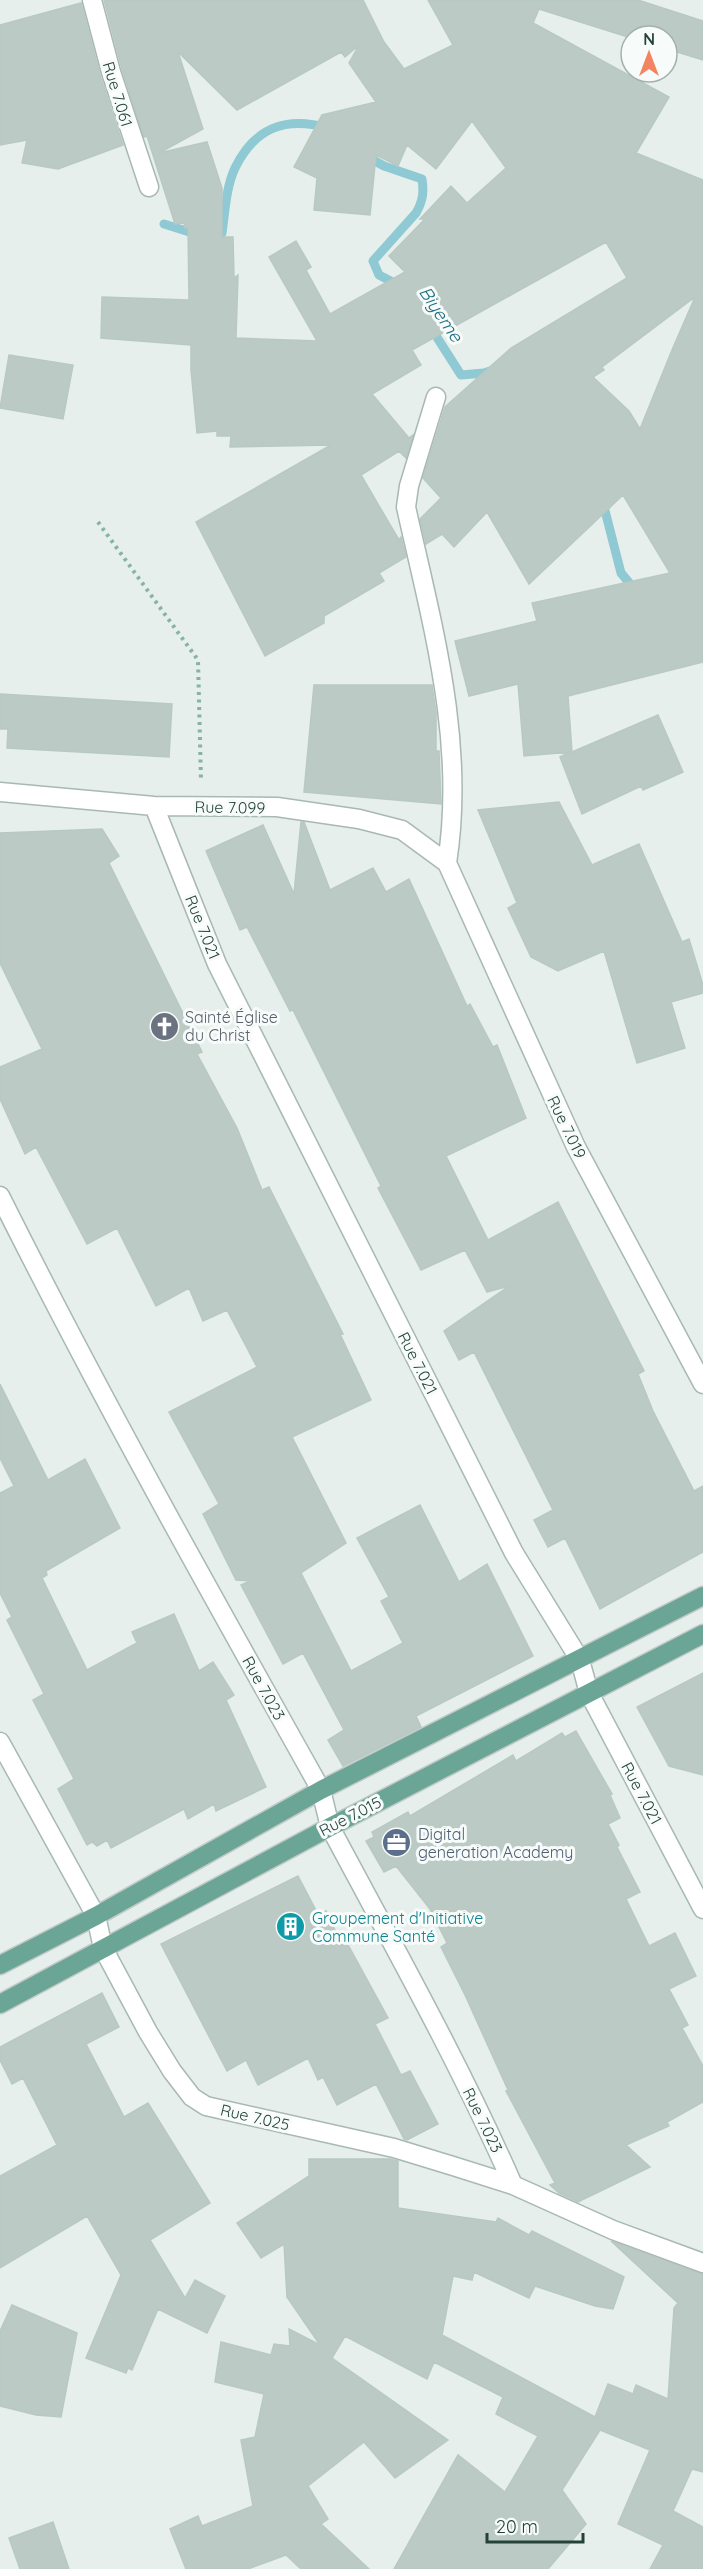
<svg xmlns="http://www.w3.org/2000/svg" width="703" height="2569" font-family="Quicksand,sans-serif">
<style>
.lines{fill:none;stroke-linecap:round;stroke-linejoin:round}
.stream{stroke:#8ec9d4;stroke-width:9}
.building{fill:#bbcac4;stroke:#b8c9c2;stroke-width:1.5;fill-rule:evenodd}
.minor-casing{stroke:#a8b8b2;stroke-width:21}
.major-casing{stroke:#c2cac8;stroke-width:21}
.path{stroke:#86b3a5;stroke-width:4;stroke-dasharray:3 4.5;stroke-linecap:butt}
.minor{stroke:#fff;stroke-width:18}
.major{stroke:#6aa596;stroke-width:18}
.labels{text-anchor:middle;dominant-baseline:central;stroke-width:6;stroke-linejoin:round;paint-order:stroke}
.street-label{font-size:16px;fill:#24423a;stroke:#f7fbf9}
.worship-label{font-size:16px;fill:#5b616d;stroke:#f7fbf9;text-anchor:start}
.service-label{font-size:16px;fill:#4e5e75;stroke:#f7fbf9;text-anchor:start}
.culture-label{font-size:16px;fill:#0d838f;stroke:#f7fbf9;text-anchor:start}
.water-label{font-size:18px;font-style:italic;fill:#1c6f80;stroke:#f7fbf9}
</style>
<rect width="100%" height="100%" fill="#e6efeb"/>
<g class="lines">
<path class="stream" d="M364,155l20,11 38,13c2,13 1,22 -6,34l-43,48 6,14 21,11
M164,224l35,11
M213,236l9,-3c3,-21 4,-46 13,-65 20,-41 51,-52 93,-40
M431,328l30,47 23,-2 9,-3
M602,499l19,74 15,18"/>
</g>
<path class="building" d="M104,0h259l21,42 20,27 49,-24 -25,-45h210l65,21v39l-36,-11v-13l-36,2 -92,-29 -6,14 136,74 -33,56 67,27v482l-135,34 4,56 86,-37 25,57 -40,18 -2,-4 -59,28 -22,-57 11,-5 -47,4 -6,-72 -49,12 -14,-55 82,-20 -5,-18 138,-30 -47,-78 -94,89 -42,-72 -33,35 -12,-13 -16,10 -6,-25 21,-21 -18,-20 22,-71 66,-59 116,-70 -21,-36 -194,108 9,15 -49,29 37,44 4,-3 -7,23 -7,-7 -38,24 38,65 2,-3 5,20 -27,16 5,8 -60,35v7l-59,33 -69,-134 135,-77 -101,2 1,-11h-14v-5l-20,2 -6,-63v-25l-90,-7 1,-41 87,3 -1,-72h-3l-1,-5 -9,1 -28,-88 -3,1 -22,-68zM359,45l-10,18 27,39 -54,13 -28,52 23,11 -3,32 56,5 6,-60 22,11 9,-21 29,24 36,-48 34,47 -39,35 -16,-17 -31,33h5l-36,37 16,16 -75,42 -24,-44 5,-3 -15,-26 -27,16 48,84 -81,-3 2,-63 -4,3 -1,-41h-11v-49l-15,-46 -48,11 44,-24 -25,-77 59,58 104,-58 4,5zM695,297l-23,53 -32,79 -11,-18 -36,-34 11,-7 -2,-3z
M81,3l19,72 23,70 -65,24 -36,-6 5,-23 -27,5v-120z
M9,355l64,10 -10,54 -63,-11z
M314,685h118l4,28v38h3l2,53 -137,-12z
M0,694l172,10 -3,53 -162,-9 1,-19h-8z
M559,802l33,63 47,-21 43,98 7,-3 14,46v8l-32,9 14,46 -48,15 -33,-112 -46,20 -27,-14 -23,-49 9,-5 -39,-93z
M301,822h3l26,68 43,-22 13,24 23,-13 58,127 3,-2 23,43 4,-2 29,73 -80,38 42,84 70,-38 86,169 -6,3 15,37 41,80 9,-5v66l-103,57 -35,-71 -17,9 -14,-27 19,-10 -79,-158 -15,8 -15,-29 65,-45 -22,6 -22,-42 -44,20 -43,-82 3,-2 -88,-176 -3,1 -43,-84 -7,3 -34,-79 57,-26 31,69z
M102,829l17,27 -10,7 93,189 -5,2 40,74 25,62 7,-3 74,147h-3l31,66 -79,37 54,106 -45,30 50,98 52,-28 -22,-42 8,-4 -32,-59 63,-33 39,77 28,-18 46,92 -117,60 5,11 -78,39 -15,-26 16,-10 -41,-77 -20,11 -42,-79 10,-4 -15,-1 -33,-66 16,-10 -50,-92 88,-45 -30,-57 -24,11 -14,-33 -33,18 -39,-78 -30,16 -51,-97 -11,7 -25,-55v-32l42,-18 -42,-86v-130z
M0,1384l48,96 37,-21 35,69 -74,43 1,4 -5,3 45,92 50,-27 -5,-11 42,-18 25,57 14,-9 21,33 -8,5 40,87 -50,24 -2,-7 -26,15 -4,-10 -73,39 -4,-8 -10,6 -5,-4 -5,3 -29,-56 16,-10 -41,-79 11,-6 -37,-74 5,-3 -12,-24v-100l14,-7 -14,-28z
M703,1673v102l-34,-9 -32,-59z
M576,1731l36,63 -2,1 10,23 -12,6 11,21 -2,2 23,45 -14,7 23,47 26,-13 21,43 -27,13 19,36 -6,3 21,38v36l-36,20 2,4 -43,19 24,22 -72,35 -19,-9 -9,-8 5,-2 -49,-92 2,-1 -43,-95 -24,-48 6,-4 -17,-34 -34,-43 -12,6 -18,-31 8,-4 -2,-5 36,-20 2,4 103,-61 3,6 46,-28 3,4z
M298,1876l21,40 7,-5 16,34 5,-2 41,75 -13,6 26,51 9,-4 28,53 -31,16 -3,-1 -28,-55 -39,21 -14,-28 -5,3 -10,-22 -50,27 -12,-25 -19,11 -66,-127z
M102,1993l17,34 -33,17 38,73 24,-14 62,100 -60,37 35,58 10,-18 30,16 -18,37 -49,-24 -26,61 -4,-2 -2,5 -40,-15 35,-83 -34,-59 -87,52v-92l57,-31 -34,-67 -11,6 -12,-24v-13z
M309,2159h81l8,2v47l98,14 2,-4 31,17 3,-4 92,46 -11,32 -18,-3 -60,-20 -6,12 -55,-26 -2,8 -19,-4 -11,59 153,82 13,-33 25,10 3,-9 32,14 6,-91 4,-5 -67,-62 92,33v198l-11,-3 -19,42 30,16v42h-53l13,-24 -45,-21 32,-74 -50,-20 -38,60 24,34 -38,45h-154l64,-114 47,37 33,-56 -42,-22 7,-17 -69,-35 -7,17 -82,-43 -13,22 116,82 -53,38 -31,-36 -56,44 20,33 -7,5 48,45h-68l-15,-14 -38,14h-62l-16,-40 28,-13 4,10 51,-20 -12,-66 14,-3 9,-43 -49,-12 6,-40 50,13 3,-11 16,2 -1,-17 31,16 -33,-48 -3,-53 -23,14 -24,-35 72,-47z
M12,2305l65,28 -16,84 -25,-2 -36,-9v-75z
M53,2522l16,47h-49l-11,-31z"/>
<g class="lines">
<defs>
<path id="minor" d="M92,0l19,72 38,115
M436,397l-27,89 -3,21c26,117 60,235 41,356
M0,792l154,14 123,1 82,12 43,11 45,33 129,284 127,237
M154,806l63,158 297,589 66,107 9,33 114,216
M0,1196c101,202 211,398 321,594l9,37c63,118 129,235 183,358
M0,1742l96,174 7,32 45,84 24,39 20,26 14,9 188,42 59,18 60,19 100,45 90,33"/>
<path id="major" d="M0,1965l96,-49 225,-126 382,-194
M0,2004l330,-177 373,-193"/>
</defs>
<use href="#minor" class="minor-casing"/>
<use href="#major" class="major-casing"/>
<path class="path" d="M98,522l100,138 3,121"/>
<use href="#minor" class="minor"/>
<use href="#major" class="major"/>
</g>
<defs>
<symbol id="church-disc" viewBox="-11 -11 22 22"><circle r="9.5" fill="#6b7280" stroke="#f7fbf9"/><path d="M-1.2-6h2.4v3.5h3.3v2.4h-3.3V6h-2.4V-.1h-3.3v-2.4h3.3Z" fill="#fff"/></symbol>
<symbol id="office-disc" viewBox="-11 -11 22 22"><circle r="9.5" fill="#5c6f8a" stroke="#f7fbf9"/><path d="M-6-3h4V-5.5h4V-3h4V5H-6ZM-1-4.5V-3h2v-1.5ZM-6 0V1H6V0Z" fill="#fff"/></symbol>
<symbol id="building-disc" viewBox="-11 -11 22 22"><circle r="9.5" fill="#0f9aa8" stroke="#f7fbf9"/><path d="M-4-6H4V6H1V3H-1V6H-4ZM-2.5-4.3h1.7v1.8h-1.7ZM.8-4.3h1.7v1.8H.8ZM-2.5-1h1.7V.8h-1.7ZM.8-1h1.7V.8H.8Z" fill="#fff"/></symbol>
</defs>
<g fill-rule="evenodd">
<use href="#church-disc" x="148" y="1010" width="33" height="33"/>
<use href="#office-disc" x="380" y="1826" width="33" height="33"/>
<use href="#building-disc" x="274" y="1910" width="33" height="33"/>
</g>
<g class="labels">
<g class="street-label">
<text transform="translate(118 94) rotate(73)">Rue 7.061</text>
<text transform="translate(230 807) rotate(1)">Rue 7.099</text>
<text transform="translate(203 927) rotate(68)">Rue 7.021</text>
<text transform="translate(567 1127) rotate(64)">Rue 7.019</text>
<text transform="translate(418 1363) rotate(63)">Rue 7.021</text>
<text transform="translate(264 1688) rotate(61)">Rue 7.023</text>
<text transform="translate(642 1793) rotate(62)">Rue 7.021</text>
<text transform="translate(350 1816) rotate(-27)">Rue 7.015</text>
<text transform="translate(255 2117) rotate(13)">Rue 7.025</text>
<text transform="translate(483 2120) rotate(64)">Rue 7.023</text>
</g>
<g class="worship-label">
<text x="185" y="1017">Sainté Église<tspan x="185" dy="18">du Christ</tspan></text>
</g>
<g class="service-label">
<text x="418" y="1834">Digital<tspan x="418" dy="18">generation Academy</tspan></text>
</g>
<g class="culture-label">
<text x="312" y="1918">Groupement d'Initiative<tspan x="312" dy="18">Commune Santé</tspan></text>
</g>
<g class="water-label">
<text transform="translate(441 314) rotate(56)">Biyeme</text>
</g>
</g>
<g transform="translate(649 54)"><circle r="28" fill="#f7fbf9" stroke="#a3b1ad" stroke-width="1.5"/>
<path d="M0-4.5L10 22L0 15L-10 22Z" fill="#f4845f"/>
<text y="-9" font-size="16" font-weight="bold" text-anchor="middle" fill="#24423a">N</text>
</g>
<path d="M487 2533v9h96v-9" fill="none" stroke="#24423a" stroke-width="3"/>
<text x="496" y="2533" font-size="18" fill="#24423a" stroke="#f7fbf9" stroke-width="4.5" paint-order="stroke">20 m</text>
</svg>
